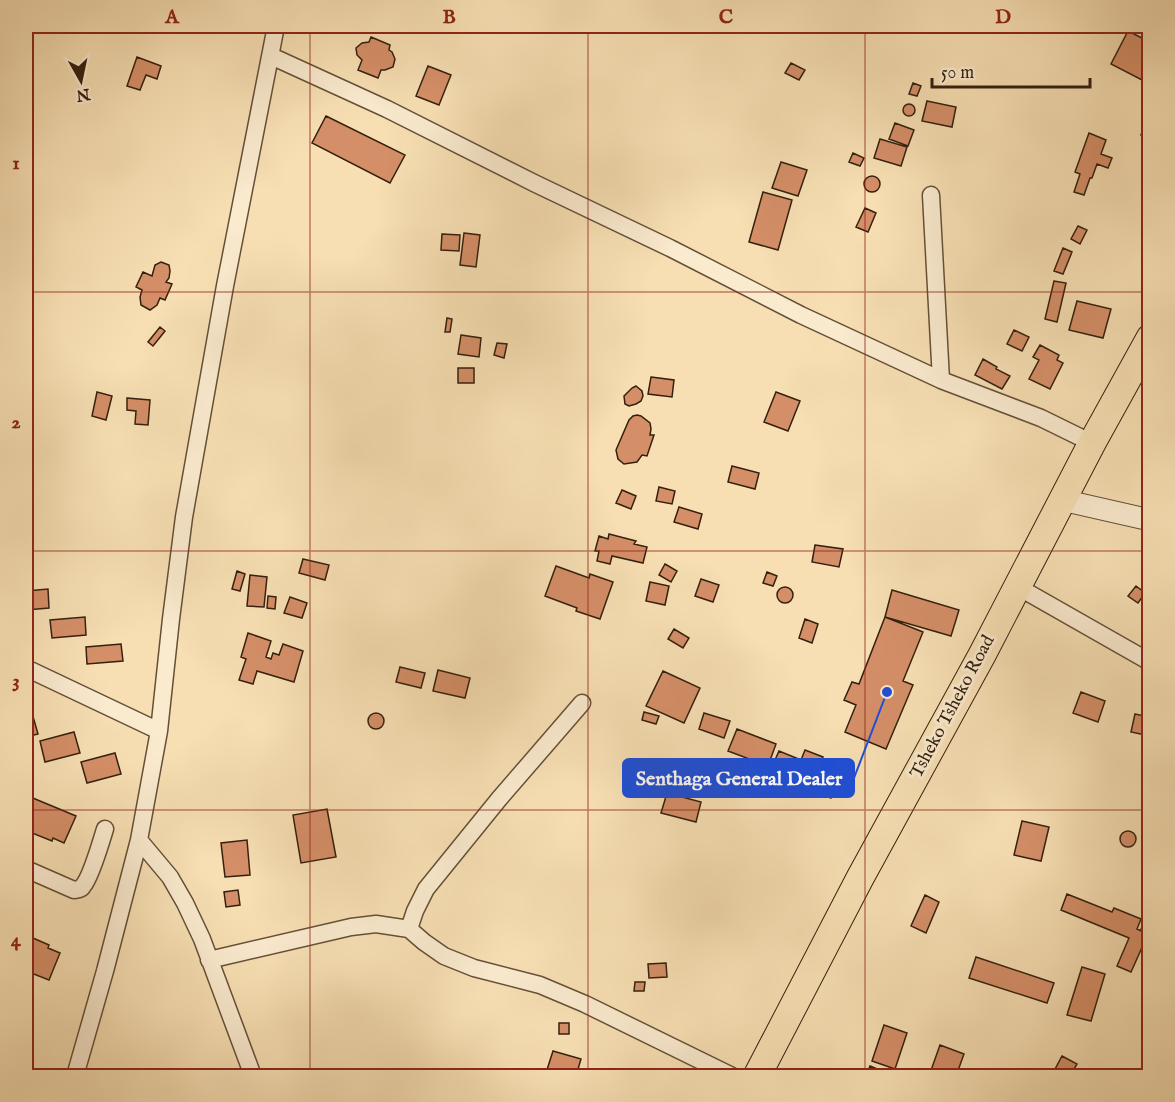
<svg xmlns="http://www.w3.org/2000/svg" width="1175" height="1102" font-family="'IM FELL English',serif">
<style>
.building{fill:#d58f68;stroke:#34200e;stroke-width:1.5}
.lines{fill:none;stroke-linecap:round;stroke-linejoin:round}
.minor-casing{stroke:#655037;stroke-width:19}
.tertiary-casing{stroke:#655037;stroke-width:23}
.trunk-casing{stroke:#34200e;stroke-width:29}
.minor{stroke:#faeace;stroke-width:16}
.tertiary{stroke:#faeace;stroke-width:21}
.trunk{stroke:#f7dfb3;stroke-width:27}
.grid{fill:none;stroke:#8f2418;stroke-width:1.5;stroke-opacity:0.55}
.labels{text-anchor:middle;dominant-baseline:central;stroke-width:6;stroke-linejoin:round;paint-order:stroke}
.street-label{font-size:18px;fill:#34200e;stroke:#faeace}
.leader{fill:none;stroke:#1d4ed8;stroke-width:2}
.callout-dot{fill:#1d4ed8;stroke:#faeace;stroke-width:2}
.callout{fill:#1d4ed8;stroke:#1d4ed8;stroke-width:2}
.callout-label{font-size:20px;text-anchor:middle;font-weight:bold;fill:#fff}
.neatline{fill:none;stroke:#8f2418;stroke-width:2}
.grid-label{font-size:20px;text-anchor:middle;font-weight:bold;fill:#8f2418}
</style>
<rect width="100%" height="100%" fill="#f7dfb3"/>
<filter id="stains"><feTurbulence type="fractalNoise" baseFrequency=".00333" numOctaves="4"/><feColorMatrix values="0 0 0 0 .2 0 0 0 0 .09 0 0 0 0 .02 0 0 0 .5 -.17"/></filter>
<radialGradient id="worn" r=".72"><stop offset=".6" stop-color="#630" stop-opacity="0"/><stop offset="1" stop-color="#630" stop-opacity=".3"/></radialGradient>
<path class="building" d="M1128,31l22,11v4l-7,13 7,4v3l-8,14 -31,-16z
M371,37l19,8 -1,5 3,2 3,7 -2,8 -8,3h-4l-3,8 -20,-8 4,-10 -5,-5 -1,-7 6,-5 7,-1z
M137,57l24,9 -4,13 -11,-4 -6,15 -13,-4z
M791,63l14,7 -6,10 -14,-7z
M428,66l23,9 -12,30 -23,-9z
M913,83l8,3 -4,10 -8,-2z
M927,101l29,6 -4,20 -30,-6z
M903 110a6 6 0 1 1 12 0a6 6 0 1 1-12 0Z
M326,116l79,39 -15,28 -78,-40z
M1146,122l4,2v13l-9,-2z
M895,123l19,7 -6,16 -19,-7z
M1089,133l17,7 -5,14 11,4 -4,10 -11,-4 -5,14h-2l-6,17 -10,-3 6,-18 -5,-2z
M880,139l27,8 -6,19 -27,-8z
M853,153l11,5 -4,8 -11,-4z
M781,162l26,8 -9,26 -26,-8z
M864 184a8 8 0 1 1 16 0a8 8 0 1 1-16 0Z
M763,192l29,8 -14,50 -29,-8z
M865,208l11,5 -8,19 -12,-5z
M1149,210h1v18l-8,-4z
M1078,226l9,4 -7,14 -9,-5z
M464,233l16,2 -4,32 -16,-2z
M442,234l18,1 -1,16 -18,-1z
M1063,248l9,4 -9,22 -9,-3z
M161,262l8,3 1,6 -1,7 -3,4 6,2 -7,16 -5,-2 -3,7 -7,5 -9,-5 -1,-8 2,-7 -6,-3 7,-15 9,4 3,-11z
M1054,281l12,2 -9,39 -12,-3z
M1077,301l34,8 -8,29 -34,-8z
M447,318l5,1 -2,13h-5z
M160,327l5,4 -12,15 -5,-4z
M1014,330l15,7 -7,14 -15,-7z
M461,335l20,3 -2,19 -21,-3z
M497,343l10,1 -3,14 -10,-3z
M1040,345l19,10 -2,5 6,3 -13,26 -21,-10 10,-19 -6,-3z
M983,359l14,8 -1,2 14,7 -8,13 -27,-14z
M458,368h16v15h-16z
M651,377l23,3 -2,17 -24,-3z
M636,386l6,5 1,5 -2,5 -5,3 -7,2 -4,-2 -1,-8 8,-8z
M97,392l15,4 -6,24 -14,-4z
M776,392l24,9 -12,30 -24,-9z
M127,398l23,2 -2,25 -13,-1 1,-13 -9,-1z
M637,415l4,1 9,7 1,6 -1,6h4l-7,21 -5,-1 -5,7 -13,2 -6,-5 -2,-9 13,-30 4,-4z
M732,466l27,7 -4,16 -27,-7z
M659,487l16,4 -3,13 -16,-3z
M622,490l14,6 -5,13 -15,-6z
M679,507l23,7 -4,15 -24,-7z
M609,534l27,7 -2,3 13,3 -4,16 -31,-7 -2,8 -13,-3 2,-10h-4l4,-15 9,3z
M815,545l28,4 -4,18 -27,-5z
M303,559l26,6 -4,15 -26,-7z
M665,564l12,7 -6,11 -12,-7z
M556,566l33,12 1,-4 23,8 -13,37 -24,-8 1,-3 -32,-12z
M237,571l8,3 -5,17 -8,-2z
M767,572l10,4 -4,10 -10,-3z
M250,575l17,2 -3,30 -17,-1z
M701,579l18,6 -6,17 -18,-6z
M650,582l19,4 -4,19 -19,-4z
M1136,586l9,7 -7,10 -10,-7z
M777 595a8 8 0 1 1 16 0a8 8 0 1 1-16 0Z
M48,589l1,19 -23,2v-19z
M892,590l67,20 -8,26 -66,-19z
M268,596l8,1 -1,12 -8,-1z
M290,597l17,6 -5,15 -18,-5z
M85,617l1,18 -34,3 -2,-18z
M885,617l38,15 -20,49 10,4 -27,64 -41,-17 11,-27 -12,-5 8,-18 7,2z
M805,619l13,5 -6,19 -13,-5z
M674,629l15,9 -6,10 -15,-9z
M248,633l23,8 -5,16 5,2 2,-6 6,2 4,-11 20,7 -9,31 -37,-11 -4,13 -14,-4 7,-21 -5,-2z
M121,644l2,17 -36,3 -1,-17z
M400,667l25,6 -4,15 -25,-6z
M438,670l32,8 -5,20 -32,-7z
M663,671l37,17 -16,35 -38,-17z
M1081,692l24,9 -7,21 -25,-9z
M644,712l15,4 -3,8 -14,-4z
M368 721a8 8 0 1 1 16 0a8 8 0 1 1-16 0Z
M32,713l6,21 -12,3v-23z
M704,713l26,8 -6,17 -25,-9z
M1135,714l15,3v19l-19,-4z
M737,729l39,15 -8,22 -40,-15z
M74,732l6,21 -35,9 -5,-21z
M805,750l18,7 -12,28 -40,-16 8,-18 22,9z
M115,753l6,21 -34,9 -6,-21z
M821,775l17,7 -7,16 -17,-7z
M667,793l34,9 -5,20 -35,-9z
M28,796l48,20 -12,27 -11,-5 -1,3 -25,-10 2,-3 -3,-2v-24z
M327,809l9,48 -35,6 -8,-48z
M1022,821l27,6 -8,34 -27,-6z
M1120 839a8 8 0 1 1 16 0a8 8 0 1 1-16 0Z
M247,840l3,35 -25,2 -4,-34z
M238,890l2,15 -14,2 -2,-15z
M1067,894l45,18 2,-4 27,11 -4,10 11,5 -17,38 -14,-6 12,-28 -68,-28z
M925,895l14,7 -13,31 -15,-7z
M1146,921l4,2v10l-9,-4z
M26,935l23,10 -1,3 12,5 -11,27 -23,-9z
M976,957l78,26 -7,20 -78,-25z
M666,963l1,14 -18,1 -1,-14z
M1082,967l23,7 -14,47 -24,-6z
M635,982h10l-1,9h-10z
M559,1023h10v11h-10z
M884,1025l23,8 -12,36 -23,-8z
M940,1045l24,9 -8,22h-27z
M553,1051l28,8 -5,17 -15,-2 -1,2h-15z
M1062,1056l15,8 -7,12h-10l-7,-3z
M870,1066l22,9v1h-26z"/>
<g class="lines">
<defs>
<path id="minor" d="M271,56l116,53 147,74 136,65 131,67 140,65 100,38 51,25
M931,195l10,185
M1018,587l132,75
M26,668l133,63
M139,840l31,37 15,26 17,36 51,137
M26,869l48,21c4,-1 7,0 9,-4 8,-9 18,-44 22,-57
M409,929l6,-18 11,-22 73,-90 83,-96
M209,960l142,-33 25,-3 33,5 15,13 20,14 30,12 66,17 45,19 147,72
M75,1076l30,-105 34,-131 20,-109 12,-112 13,-102 41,-231 51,-260"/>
<path id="tertiary" d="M1062,500l88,20"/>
<path id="trunk" d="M757,1076l103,-198 122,-223 110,-212 58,-105"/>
</defs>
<use href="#minor" class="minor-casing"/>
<use href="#tertiary" class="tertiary-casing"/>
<use href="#trunk" class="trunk-casing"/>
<use href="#minor" class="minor"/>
<use href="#tertiary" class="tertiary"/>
<use href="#trunk" class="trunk"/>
</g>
<path class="grid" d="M310,26v1050M588,26v1050M865,26v1050M26,292h1124M26,551h1124M26,810h1124"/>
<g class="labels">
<g class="street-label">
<text transform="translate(953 707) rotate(-62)">Tsheko Tsheko Road</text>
</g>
</g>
<path class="leader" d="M887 692L854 778"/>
<circle class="callout-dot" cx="887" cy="692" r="6"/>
<rect class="callout" x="623" y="759" width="231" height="38" rx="6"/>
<g class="callout-label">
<text x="739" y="785">Senthaga General Dealer</text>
</g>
<rect width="1175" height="1102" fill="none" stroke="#f7dfb3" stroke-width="66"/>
<g transform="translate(81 81) rotate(171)" stroke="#faeace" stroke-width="4.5" paint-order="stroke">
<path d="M0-4.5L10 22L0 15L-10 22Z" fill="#34200e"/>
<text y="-9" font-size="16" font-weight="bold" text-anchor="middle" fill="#34200e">N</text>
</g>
<path d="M932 78v9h158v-9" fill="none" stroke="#34200e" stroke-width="3"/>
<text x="941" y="78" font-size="18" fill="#34200e" stroke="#faeace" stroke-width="4.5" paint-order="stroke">50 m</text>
<rect x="33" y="33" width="1109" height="1036" class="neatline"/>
<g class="grid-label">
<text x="172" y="23">A</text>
<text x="449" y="23">B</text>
<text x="726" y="23">C</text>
<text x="1003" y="23">D</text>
<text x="16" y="169">1</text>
<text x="16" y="428">2</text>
<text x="16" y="687">3</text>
<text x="16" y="946">4</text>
</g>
<rect width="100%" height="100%" filter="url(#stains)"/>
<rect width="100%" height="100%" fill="url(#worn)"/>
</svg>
